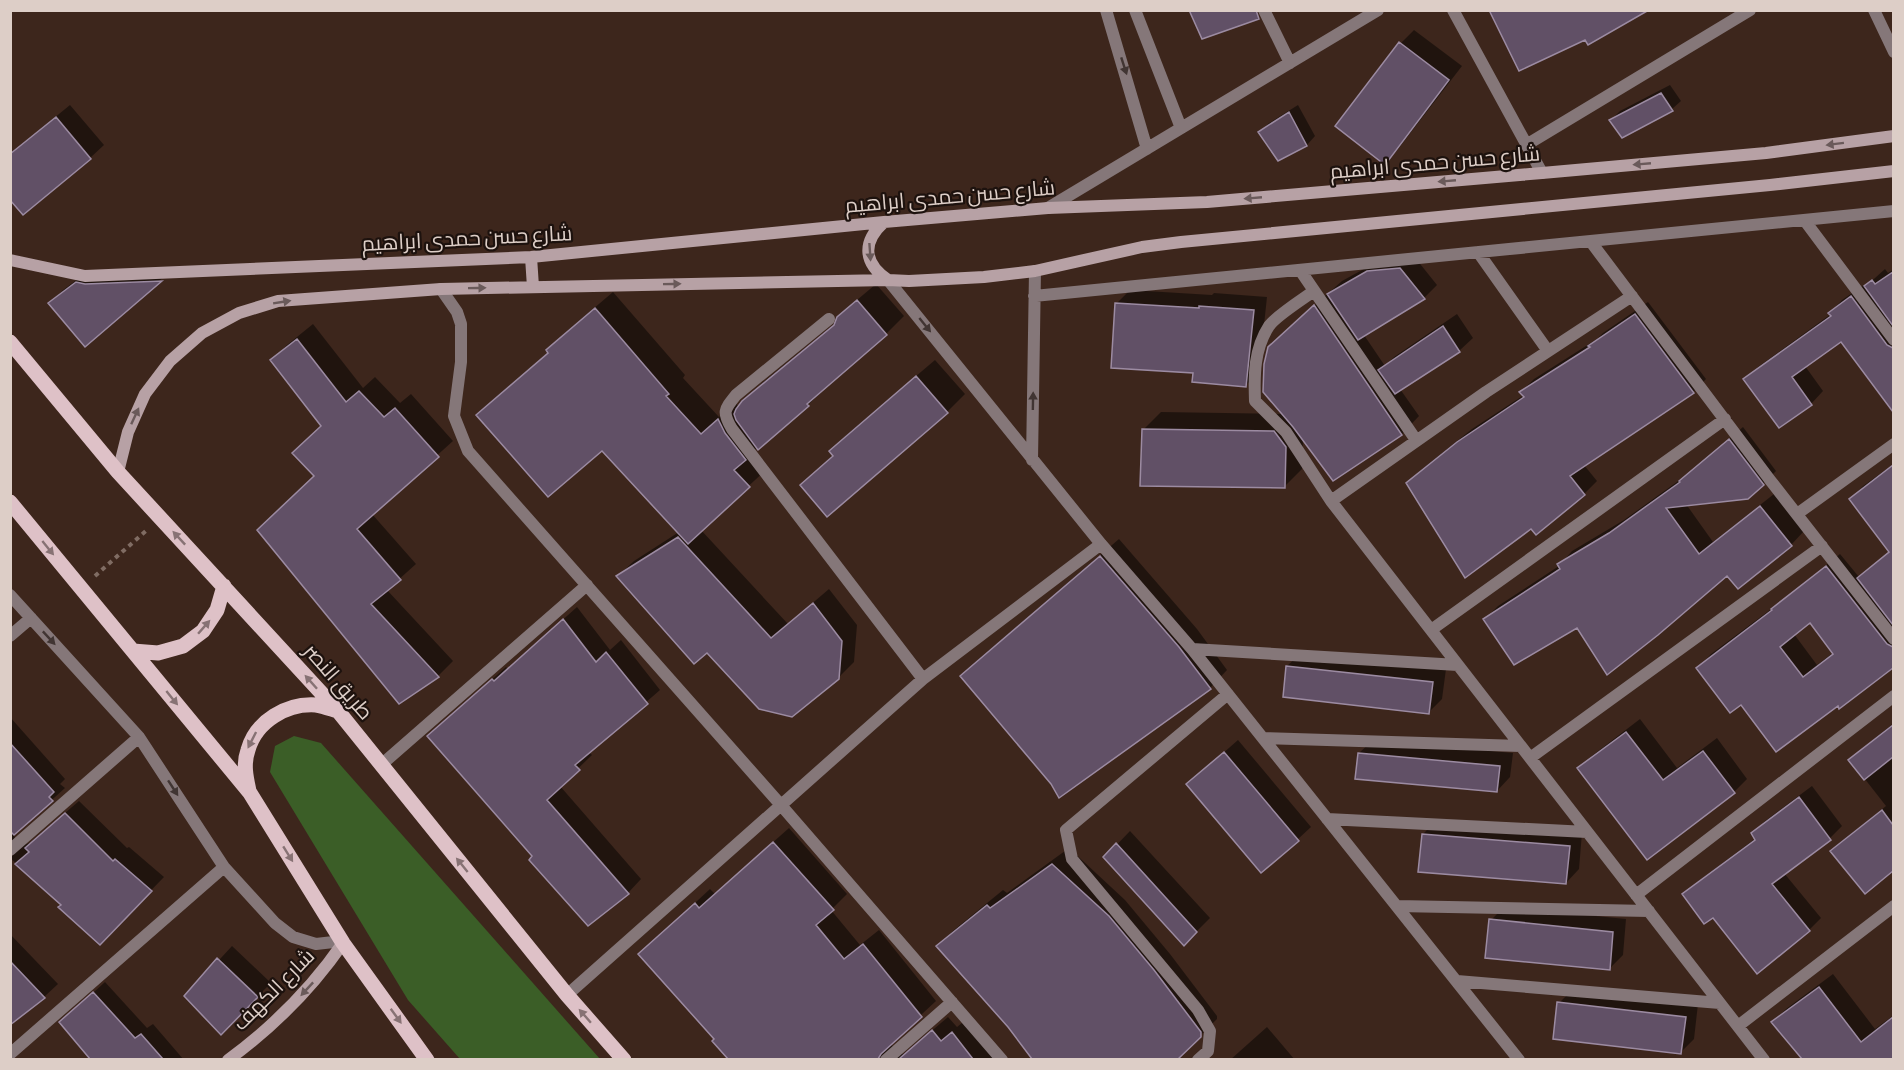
<svg xmlns="http://www.w3.org/2000/svg" width="1904" height="1070" font-family="'Alegreya Sans',Cairo,sans-serif">
<style>
.green{fill:#3b5e27}
.shadow{fill:#0007;fill-rule:evenodd}
.building{fill:#615066;stroke:#9c8ba2;stroke-width:1.5;fill-rule:evenodd}
.lines{fill:none;stroke-linecap:round;stroke-linejoin:round}
.path{stroke:#806c63;stroke-width:4;stroke-dasharray:4.5 4.5;stroke-linecap:butt}
.street{stroke:#857779;stroke-width:12}
.secondary{stroke:#b7a1a5;stroke-width:12}
.primary{stroke:#dec1c7;stroke-width:15}
.oneway{fill:#413533}
.oneway2{fill:#6a5a5a}
.oneway3{fill:#877274}
.labels{text-anchor:middle;dominant-baseline:central;stroke-width:4.5;stroke-linejoin:round;paint-order:stroke}
.street-label{font-size:21px;fill:#ddcec7;stroke:#1d120e}
</style>
<rect width="100%" height="100%" fill="#3d261c"/>
<path class="green" d="M294,736l27,7 279,316h-140l-52,-59 -138,-228 5,-26z"/>
<path class="shadow" d="M1414,30l48,36 -64,83 -13,14 16,-120z
M1670,85l11,16 -9,8 -50,27 -11,-16 9,-9z
M70,105l34,40 -14,13 -67,55 -13,-16v-43z
M1298,105l17,31 -8,9 -29,14 -18,-27 9,-9z
M1413,255l24,30 -13,13 -60,37 21,31 9,-9 63,-43 16,24 -14,13 -59,38 19,27 -17,18 -69,45 -30,-41 -1,31 -18,18 -141,-57 18,-18 123,2 4,-85 54,-48 40,-22z
M173,269l-88,76 -35,-41 13,-14 27,-20 10,1z
M1885,269l3,4 6,-4v140l-53,-70 -36,27 18,25 -12,13 -66,-25 13,-12 73,-53 -1,-1 12,-13 22,-15 1,2z
M876,284l28,32 -18,18 -61,52 1,1 -18,18 -56,47 15,17 -66,61 87,94 41,-35 28,36 -3,37 -16,16 -131,-28 -89,-74 16,-15 45,-29 -77,-83 -124,-34 18,-18 53,-45 -1,-2 18,-18 47,-40 72,83 -2,3 36,39 17,-14 3,5 4,-6 19,-19 75,-61 20,-22z
M1130,290l82,5 2,-2 53,4 -8,75 -13,13 -51,-14 -79,-67z
M1648,302l58,77 -13,13 -109,73 13,16 -13,13 -48,39 -4,-6 -125,-44 14,-13 51,-41 52,-34 -3,-3 13,-13 63,-40 6,-6z
M313,324l50,64 12,-11 25,26 11,-9 42,47 -81,73 44,50 -29,26 66,71 -15,15 -38,26 -85,-227 8,-49 -51,-66 15,-15z
M935,360l30,34 -18,18 -120,103 -25,-30 32,-31 -3,-3 18,-18z
M1743,427l33,44 -13,13 -77,20 27,38 61,-48 30,37 -13,14 -63,29 -151,52 -92,-7 13,-13 61,-40 13,-15 52,-31 64,-46z
M1894,464v152l-4,2 4,4v44l-55,40 -1,-2 -96,-1 -44,-35 13,-14 67,-50 62,-50 19,23 31,-26 -39,-52 12,-13zM1810,621l24,31 -17,13 -23,-31z
M1119,539l78,90 30,41 -17,18 -158,95 -90,-107 18,-18z
M577,607l33,43 11,-10 39,50 -71,62 3,3 -32,31 81,93 -13,14 -94,-37 -105,-120 77,-69 2,2z
M1301,653l145,16 -4,30 -13,13 -142,-46z
M10,717l55,62 -5,5 5,4 -51,46 1,5 -5,4z
M1640,719l37,49 40,-30 30,41 -13,13 -155,-24 14,-13z
M1894,723v146l-29,23 -33,-41 14,-13 40,-32 -36,-46 14,-13z
M1238,740l73,87 -14,13 -109,-56z
M1373,740l140,13 -3,24 -13,14 -138,-38z
M1812,786l30,40 -12,12 -46,35 37,45 -12,12 -51,41 -45,-55 -29,-21 12,-12 60,-45 -3,-5 12,-12z
M79,801l48,47 2,-1 35,30 -64,66 -37,-39 -53,-46 13,-13 7,-2z
M1436,821l146,12 -3,36 -13,14 -143,-49z
M789,828l58,66 -16,16 29,35 19,-15 57,71 -42,39 -2,5 3,6 8,3 5,-3 40,-34 9,10 11,-9 32,42h-270l-16,-19 2,-2 -61,-99 55,-51 5,5z
M1130,831l80,87 -26,26 -79,-87z
M1069,848l56,52 45,54 47,62v3l-42,41h-142l-24,-33 -71,-81 16,-16 49,-40 4,3z
M1504,907l122,12 -3,36 -14,14 -118,-49z
M10,934l48,50 -14,13 -34,26z
M232,946l39,37 -50,50 -35,-37z
M1833,974l42,55 19,-14v45h-90l-31,-38 13,-13z
M105,982l42,46 6,-4 31,36h-92l-31,-38z
M1572,990l126,14 -4,35 -13,13 -122,-49z
M1267,1027l28,33h-65z"/>
<path class="building" d="M1189,10h67l3,9 -57,20z
M1489,10h160l-61,35 -3,-5 -66,31z
M1399,42l50,38 -64,85 -50,-39z
M1661,93l12,18 -51,27 -13,-18z
M1289,112l18,34 -29,15 -20,-29z
M56,117l35,42 -68,56 -13,-15v-46z
M1400,268l25,31 -67,41 -31,-46 40,-23z
M1893,272v54l-29,-40 8,-6 3,4z
M162,281l-77,66 -37,-44 28,-21 9,2z
M1851,296l36,49 6,3v64l-52,-70 -49,35 20,28 -33,23 -36,-49 88,-63 -3,-3z
M857,300l30,35 -80,69 2,2 -51,44 -22,-30 -2,-6 2,-5 6,-8 92,-76 3,-8z
M1115,303l84,5v-2l55,4 -8,77 -54,-5 1,-9 -82,-5z
M1314,305l88,130 -69,46 -40,-54 -30,-35 1,-28 4,-17z
M595,308l74,86 -3,2 35,38 17,-15 7,14 21,27 -12,10 16,17 -62,57 -86,-93 -54,46 -72,-82 72,-62 -2,-3z
M1635,314l59,79 -124,83 15,19 -49,40 -5,-6 -66,49 -59,-95 51,-41 67,-45 -5,-5 71,-45 -2,-1z
M1443,326l17,26 -65,42 -17,-24z
M297,339l49,63 13,-11 25,26 11,-9 44,49 -82,72 44,51 -30,24 68,73 -40,27 -142,-174 57,-54 -22,-23 29,-27 -51,-66z
M916,376l32,37 -121,104 -27,-32 33,-29 -4,-5z
M1142,429l132,2 12,16 -1,41 -145,-2z
M1729,439l35,46 -16,14 -82,9 33,46 61,-48 32,40 -54,43 -11,-13 -69,59 -51,40 -30,-47 -63,37 -31,-46 77,-50 -3,-5 52,-31 71,-51 -1,-1z
M1893,465v160l-36,-47 32,-26 -40,-53z
M678,537l93,101 42,-35 29,38 -3,38 -47,38 -33,-8 -52,-56 -13,11 -78,-88z
M1100,556l79,91 32,42 -152,109 -8,-14 -91,-108z
M1826,566l61,78 6,3v21l-54,41 -1,-3 -62,46 -35,-47 -11,8 -34,-45 76,-58 -1,-1zM1810,623l23,31 -30,23 -23,-30z
M563,619l33,43 10,-10 42,52 -73,61 5,5 -33,30 82,94 -41,32 -59,-66 3,-4 -105,-120 65,-57 2,2z
M1286,666l147,16 -4,32 -146,-17z
M1893,725v32l-29,23 -16,-20z
M1626,732l37,48 40,-29 32,42 -88,67 -70,-92z
M10,743l44,49 -5,5 4,4 -39,34 -4,-4z
M1224,752l75,89 -38,32 -75,-89z
M1358,753l142,13 -3,26 -142,-13z
M1799,797l32,43 -59,44 38,47 -53,43 -44,-56 -9,6 -22,-30 73,-54 -4,-7z
M1882,810l11,15v46l-28,23 -35,-43z
M65,813l48,48 2,-2 37,32 -52,54 -42,-38 3,-2 -46,-41 14,-12 -4,-4z
M1422,834l148,12 -4,38 -148,-12z
M773,842l61,68 -18,15 28,34 19,-15 59,73 -41,37 -3,5h-150l-16,-18 2,-2 -76,-85 57,-51 4,5z
M1116,843l81,89 -13,14 -81,-89z
M1052,864l57,52 45,54 47,62v5l-23,22h-146l-24,-32 -72,-81 51,-41 3,3z
M1489,919l124,13 -3,38 -125,-12z
M217,958l41,39 -37,38 -37,-39z
M10,961l35,37 -35,27z
M1819,987l42,55 32,-25v42h-91l-31,-37z
M93,992l42,46 6,-4 22,25h-73l-31,-37z
M1557,1002l129,15 -5,37 -128,-15z
M932,1030l9,11 11,-9 21,27h-74z"/>
<g class="lines">
<path class="path" d="M95,576l53,-47"/>
<path class="street" d="M1106,10l41,139
M1135,10l46,118
M1264,10l26,53
M1453,10l89,163
M1874,10l20,42
M1526,145l224,-135
M1048,208l330,-198
M1805,221l89,119
M1591,242l179,238 124,159
M1478,252l70,99
M1300,270l116,170
M888,280l213,264 91,105 327,411
M441,289l16,23 4,12v38l-7,54 14,35 312,353 222,256
M1314,291c-11,8 -38,25 -45,35 -15,23 -15,49 -14,75l31,31 45,69 433,559
M1034,296l860,-85
M829,319l-93,76c-12,15 -14,17 -4,34l191,250
M1032,460l3,-189
M1331,501l155,-109 146,-96
M1797,514l97,-70
M10,595l129,142 85,130 51,56 18,14 23,7 26,-3
M1431,630l294,-211
M10,636l21,-18
M1192,649l266,16
M1263,738l258,8
M1530,758l292,-212
M381,765l206,-180
M1327,819l260,13
M10,850l129,-113
M1636,895l258,-199
M1397,906l252,5
M1457,981l263,22
M567,995l356,-316 178,-135
M1738,1026l156,-120
M10,1054l214,-187
M886,1060l66,-58
M1198,1060l10,-9 2,-20 -12,-21 -126,-151 -6,-29 162,-136"/>
<path class="secondary" d="M884,222c-22,20 -21,41 4,58
M531,257l2,30
M10,260l75,16 446,-19 353,-35 164,-14 159,-6 335,-29 224,-20 128,-17
M118,472l10,-40 17,-38 25,-33 32,-28 37,-20 39,-12 163,-12 447,-9 21,1 75,-4 51,-6 107,-24 39,-5 589,-57 124,-14
M228,1060c45,-33 84,-72 115,-117"/>
<path class="primary" d="M10,342l108,130 220,239 229,284 57,65
M10,502l240,291 93,150 84,117
M133,651l25,2 25,-7 20,-15 14,-21 7,-24
M249,791c-3,-14 -6,-27 -1,-41 8,-29 39,-47 68,-45 7,1 15,4 22,6"/>
</g>
<defs><path id="oneway-solid" d="M-6-.8H1V-3.2L6.5 0L1 3.2V.8H-6Z" transform="scale(1.5)"/></defs>
<g class="oneway">
<use href="#oneway-solid" transform="translate(1124 66) rotate(72)"/>
<use href="#oneway-solid" transform="translate(925 325) rotate(51)"/>
<use href="#oneway-solid" transform="translate(1033 401) rotate(-89)"/>
<use href="#oneway-solid" transform="translate(49 638) rotate(47)"/>
<use href="#oneway-solid" transform="translate(173 788) rotate(57)"/>
</g>
<g class="oneway2">
<use href="#oneway-solid" transform="translate(1835 144) rotate(173)"/>
<use href="#oneway-solid" transform="translate(1642 164) rotate(175)"/>
<use href="#oneway-solid" transform="translate(1447 181) rotate(175)"/>
<use href="#oneway-solid" transform="translate(1253 198) rotate(175)"/>
<use href="#oneway-solid" transform="translate(870 252) rotate(86)"/>
<use href="#oneway-solid" transform="translate(672 284) rotate(-1)"/>
<use href="#oneway-solid" transform="translate(477 288) rotate(-1)"/>
<use href="#oneway-solid" transform="translate(282 302) rotate(-9)"/>
<use href="#oneway-solid" transform="translate(135 416) rotate(-65)"/>
<use href="#oneway-solid" transform="translate(307 989) rotate(133)"/>
</g>
<g class="oneway3">
<use href="#oneway-solid" transform="translate(179 538) rotate(-133)"/>
<use href="#oneway-solid" transform="translate(48 548) rotate(51)"/>
<use href="#oneway-solid" transform="translate(204 627) rotate(-49)"/>
<use href="#oneway-solid" transform="translate(311 682) rotate(-132)"/>
<use href="#oneway-solid" transform="translate(172 698) rotate(51)"/>
<use href="#oneway-solid" transform="translate(252 740) rotate(117)"/>
<use href="#oneway-solid" transform="translate(288 854) rotate(58)"/>
<use href="#oneway-solid" transform="translate(462 865) rotate(-129)"/>
<use href="#oneway-solid" transform="translate(396 1016) rotate(54)"/>
<use href="#oneway-solid" transform="translate(585 1016) rotate(-131)"/>
</g>
<g class="labels">
<g class="street-label">
<text transform="translate(1435 163) rotate(-5)">شارع حسن حمدى ابراهيم</text>
<text transform="translate(950 197) rotate(-5)">شارع حسن حمدى ابراهيم</text>
<text transform="translate(467 239) rotate(-3)">شارع حسن حمدى ابراهيم</text>
<text transform="translate(338 682) rotate(49)">طريق النصر</text>
<text transform="translate(274 990) rotate(-45)">شارع الكهف</text>
</g>
</g>
<rect width="1904" height="1070" fill="none" stroke="#ddcec7" stroke-width="24"/>
</svg>
